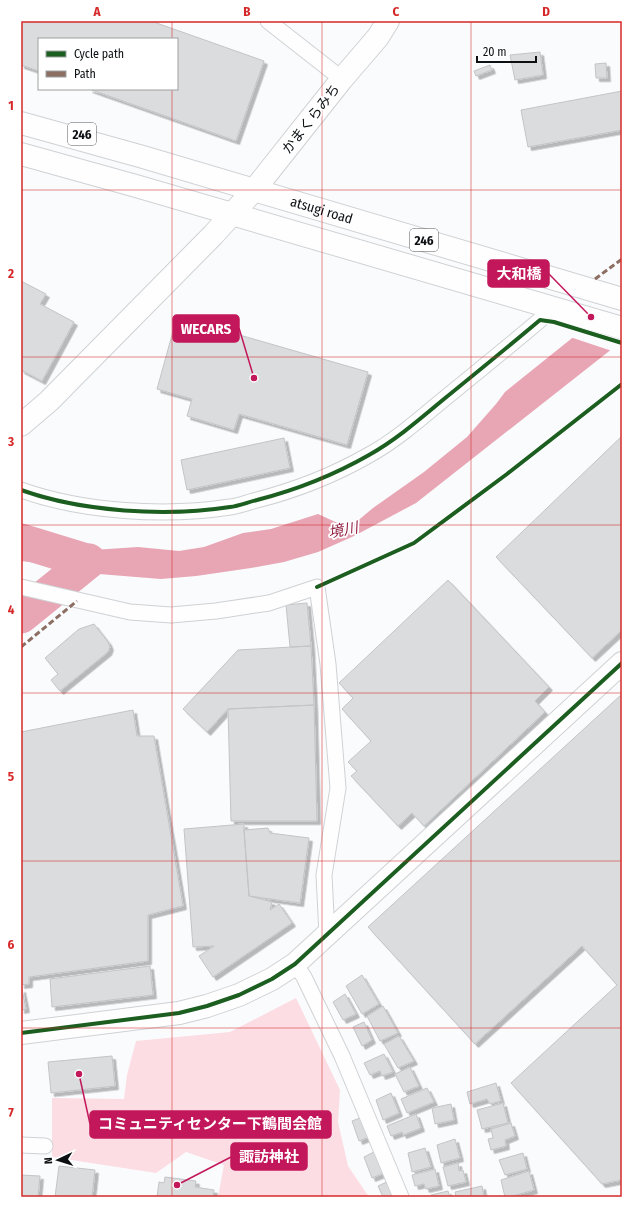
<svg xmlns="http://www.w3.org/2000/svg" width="643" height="1218" font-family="'Fira Sans Condensed','Noto Sans JP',sans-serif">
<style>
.green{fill:#fcdde3}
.water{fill:#e8a5b4}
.pier{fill:#f9fbfd}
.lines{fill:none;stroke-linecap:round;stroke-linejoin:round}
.river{stroke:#e8a5b4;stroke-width:35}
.building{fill:#dadcde;stroke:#c2c5c7;filter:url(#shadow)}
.street-casing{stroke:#cfd2d4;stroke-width:17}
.secondary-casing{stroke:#cfd2d4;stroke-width:24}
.highway-casing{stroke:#cfd2d4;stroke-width:24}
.street{stroke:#fefeff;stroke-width:15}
.secondary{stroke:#fefeff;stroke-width:22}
.highway{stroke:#fefeff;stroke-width:22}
.quiet{stroke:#8d6e63;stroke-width:3;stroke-dasharray:6 3;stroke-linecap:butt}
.cycleway-casing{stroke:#fff;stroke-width:6}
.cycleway{stroke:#1b5e20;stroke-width:4}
.grid{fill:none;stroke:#d62828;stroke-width:1;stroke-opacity:0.55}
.labels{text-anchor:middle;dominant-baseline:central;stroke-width:3.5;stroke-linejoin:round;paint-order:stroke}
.shield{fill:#fff;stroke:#555859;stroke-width:1}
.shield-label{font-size:13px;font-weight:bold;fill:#0c1012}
.street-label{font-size:14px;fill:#0c1012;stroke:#fff}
.water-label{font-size:15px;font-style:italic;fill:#922144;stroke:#fff}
.leader{fill:none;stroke:#c2185b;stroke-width:1.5}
.callout-dot{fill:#c2185b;stroke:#fff;stroke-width:1.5}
.callout{fill:#c2185b;stroke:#c2185b;stroke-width:1.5}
.callout-label{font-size:15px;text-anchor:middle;font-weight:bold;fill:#fff}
.neatline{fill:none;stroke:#d62828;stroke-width:1.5}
.grid-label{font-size:13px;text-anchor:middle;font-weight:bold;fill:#d62828}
</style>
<defs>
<filter id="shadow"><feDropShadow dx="3.5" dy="3.5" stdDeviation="0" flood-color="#0004"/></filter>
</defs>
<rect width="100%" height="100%" fill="#f9fbfd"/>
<path class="green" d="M296,998l44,92 -2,32 10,44 21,31h-151l6,-32 -38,-13 -30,21 -104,-16v-59l72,1 3,-24 9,-34 94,-9z"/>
<path class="water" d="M622,298v43l-206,162 -62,33 -36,16 -34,10 -33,6 -55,8 -35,3 -62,-5 -53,-10 -25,-3v-17l57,7 60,-4 41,4 25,-4 39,-14 28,-4 47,-15 24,11 13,-2 18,-15 51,-36 43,-35 29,-33 9,-12z"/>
<path class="pier" d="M622,296v47l-10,8 -42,-14z"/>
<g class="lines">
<path class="river" d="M21,541l62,19
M21,616l68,-55"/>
</g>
<path class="building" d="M21,21h130l113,40 -28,80 -147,-52h88v-50h-138v32l-18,-6z
M540,52l3,23 -28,5 -5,-25z
M606,63l1,15h-11l-1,-14z
M490,65l2,5 -16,6 -2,-5z
M622,91v39l-94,17 -7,-37z
M21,281l25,13 -6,10 34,18 -32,59 -21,-11z
M177,317l191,55 -21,73 -108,-31 -5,16 -47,-14 5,-17 -35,-10z
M622,436v194l-30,28 -96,-101z
M284,438l6,30 -103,22 -6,-30z
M448,580l101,107 -14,14 10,11 -121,114 -12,-13 -14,13 -47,-50 6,-5 -9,-9 23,-21 -29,-32 11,-11 -14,-15z
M307,603l4,43 -21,1 -4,-42z
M94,624l14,18 2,5 -2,5 -48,39 -9,-11 7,-6 -13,-16 34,-29z
M311,646l3,59 -86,4 -21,23 -24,-23 55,-59z
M622,694v486l-20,4 -91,-101 106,-98 -35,-39 -107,98 -107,-117z
M314,705l3,116h-86l-3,-112z
M133,710l4,26h17l29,170 -35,9v46l-119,16v7l-8,1v-253z
M244,824v6l5,66 23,6 -2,8 9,-6 13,19 -79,54 -14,-21 15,-10 -21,1 -9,-118z
M268,828l2,5 39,5 -9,65 -51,-7 -5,-66z
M150,966l3,29 -101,12 -2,-28z
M362,975l17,29 -17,10 -16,-28z
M21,989h1l4,20 -5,1z
M345,994l11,20 -13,6 -10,-18z
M383,1006l15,27 -18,8 -13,-25z
M364,1022l8,18 -10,6 -9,-19z
M399,1036l15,25 -16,7 -14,-24z
M384,1054l9,18 -11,4 -2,-5 -10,4 -6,-12z
M112,1056l3,30 -64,7 -3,-31z
M410,1067l9,19 -15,6 -9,-18z
M496,1083l5,18 -11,3 -3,-5 -17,5 -3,-12z
M427,1088l7,14 -27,11 -6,-14z
M391,1093l8,20 -16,7 -7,-20z
M503,1103l5,20 -26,6 -5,-19z
M451,1104l3,16 -19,4 -3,-16z
M416,1114l5,14 -18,7 -1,-3 -11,4 -4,-10z
M365,1116l7,20 -13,5 -7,-20z
M511,1123l4,13 -10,4 1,6 -15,4 -3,-11 5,-1 -2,-9z
M455,1139l5,19 -19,5 -4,-18z
M425,1148l6,19 -19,5 -4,-19z
M378,1150l9,22 -15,6 -8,-21z
M523,1153l4,16 -22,6 -6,-15z
M458,1163l1,8 4,-1 3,12 -18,4 -5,-19z
M59,1166l36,4 -3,27h-37z
M435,1169l4,17 -13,3 -2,-5 -9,2 -3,-11z
M529,1171l5,19 -25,7h-4l-4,-17z
M21,1175l19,1 -2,21h-17z
M165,1177l31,4 -1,6 19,3 -1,7h-56l2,-15 5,1z
M391,1180l8,17h-16l-5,-11z
M482,1186l2,11h-28l-1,-5z
M448,1191l2,6h-19v-2z"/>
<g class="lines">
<defs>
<path id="street" d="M268,21l74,58
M21,490c62,22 144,27 209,17 9,-1 18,-5 27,-7 39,-10 77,-25 112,-45 27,-15 51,-36 75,-56 32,-26 64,-52 96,-79
M21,587l109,25 41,3 45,-4 53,-8 48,-16 11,77 10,124 -14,87 3,60
M295,964l9,13 38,79 59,141
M21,1145l24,1"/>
<path id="secondary" d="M21,425l28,-24 164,-166 41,-45 88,-111 36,-42 10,-16
M21,1033l158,-20 28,-7 32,-11 33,-16 23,-15 327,-301"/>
<g id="highway">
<path id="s1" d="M21,123l122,34 479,142"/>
<path d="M21,154l115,32 486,142"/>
</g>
</defs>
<use href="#street" class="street-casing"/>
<use href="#secondary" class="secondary-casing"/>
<use href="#highway" class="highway-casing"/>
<use href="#street" class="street"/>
<use href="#secondary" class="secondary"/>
<use href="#highway" class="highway"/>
<path class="quiet" d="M595,279l27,-20
M21,647l56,-46"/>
<defs>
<path id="cycleway" d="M21,490c62,22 144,27 209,17 9,-1 18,-5 27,-7 39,-10 77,-25 112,-45 27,-15 51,-36 75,-56 32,-26 64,-52 96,-79l14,2 68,21
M317,587l97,-44 93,-69 115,-90
M21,1033l158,-20 28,-7 32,-11 33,-16 23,-15 327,-301"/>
</defs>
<use href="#cycleway" class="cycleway-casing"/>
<use href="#cycleway" class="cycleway"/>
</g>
<path class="grid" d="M172,21v18M322,21v1176M471,21v1176M172,89v1108M21,190h601M21,357h601M21,525h601M21,693h601M21,861h601M21,1028h601"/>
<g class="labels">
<g class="shield">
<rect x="68" y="123" width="28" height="22" rx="3"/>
<rect x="410" y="229" width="28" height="22" rx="3"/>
</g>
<g class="shield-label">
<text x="82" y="134">246</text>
<text x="424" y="240">246</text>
</g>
<g class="street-label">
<text transform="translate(311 119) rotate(-52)">かまくらみち</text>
<text stroke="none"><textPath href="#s1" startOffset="313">atsugi road</textPath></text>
</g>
<g class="water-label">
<text transform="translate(343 530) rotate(-11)">境川</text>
</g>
</g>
<path class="leader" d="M591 317L549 274M254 378L239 328M79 1074L90 1124M177 1185L231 1157"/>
<g class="callout-dot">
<circle cx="591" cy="317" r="4"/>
<circle cx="254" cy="378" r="4"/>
<circle cx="79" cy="1074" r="4"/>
<circle cx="177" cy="1185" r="4"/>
</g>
<g class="callout">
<rect x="488" y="260" width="61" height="27" rx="4"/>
<rect x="173" y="315" width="66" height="27" rx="4"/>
<rect x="90" y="1111" width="241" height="27" rx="4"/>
<rect x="231" y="1143" width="76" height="27" rx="4"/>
</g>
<g class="callout-label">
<text x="519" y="279">大和橋</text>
<text x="206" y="334">WECARS</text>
<text x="210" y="1129">コミュニティセンター下鶴間会館</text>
<text x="269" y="1162">諏訪神社</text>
</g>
<rect width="643" height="1218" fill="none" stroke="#ffffff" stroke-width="44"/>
<rect x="38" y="38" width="140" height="52" fill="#ffffff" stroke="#9e9fa0"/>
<rect x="46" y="51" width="20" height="6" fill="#1b5e20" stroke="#9e9fa0"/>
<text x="74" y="58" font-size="12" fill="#0c1012">Cycle path</text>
<rect x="46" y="71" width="20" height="6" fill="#8d6e63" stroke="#9e9fa0"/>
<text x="74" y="78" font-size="12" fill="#0c1012">Path</text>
<g transform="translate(58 1160) rotate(266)" stroke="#ffffff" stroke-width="3" paint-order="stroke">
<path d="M0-3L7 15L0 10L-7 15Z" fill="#0c1012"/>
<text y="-6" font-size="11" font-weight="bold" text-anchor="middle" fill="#0c1012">N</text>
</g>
<path d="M477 56v6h59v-6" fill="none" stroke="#0c1012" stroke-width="2"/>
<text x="483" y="56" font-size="12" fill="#0c1012" stroke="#ffffff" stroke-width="3" paint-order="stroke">20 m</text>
<rect x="22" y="22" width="599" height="1174" class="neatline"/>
<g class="grid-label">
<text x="97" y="16">A</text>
<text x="247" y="16">B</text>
<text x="396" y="16">C</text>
<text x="546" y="16">D</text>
<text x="11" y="110">1</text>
<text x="11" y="278">2</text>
<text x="11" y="446">3</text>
<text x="11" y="614">4</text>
<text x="11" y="781">5</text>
<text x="11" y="949">6</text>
<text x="11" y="1117">7</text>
</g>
</svg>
